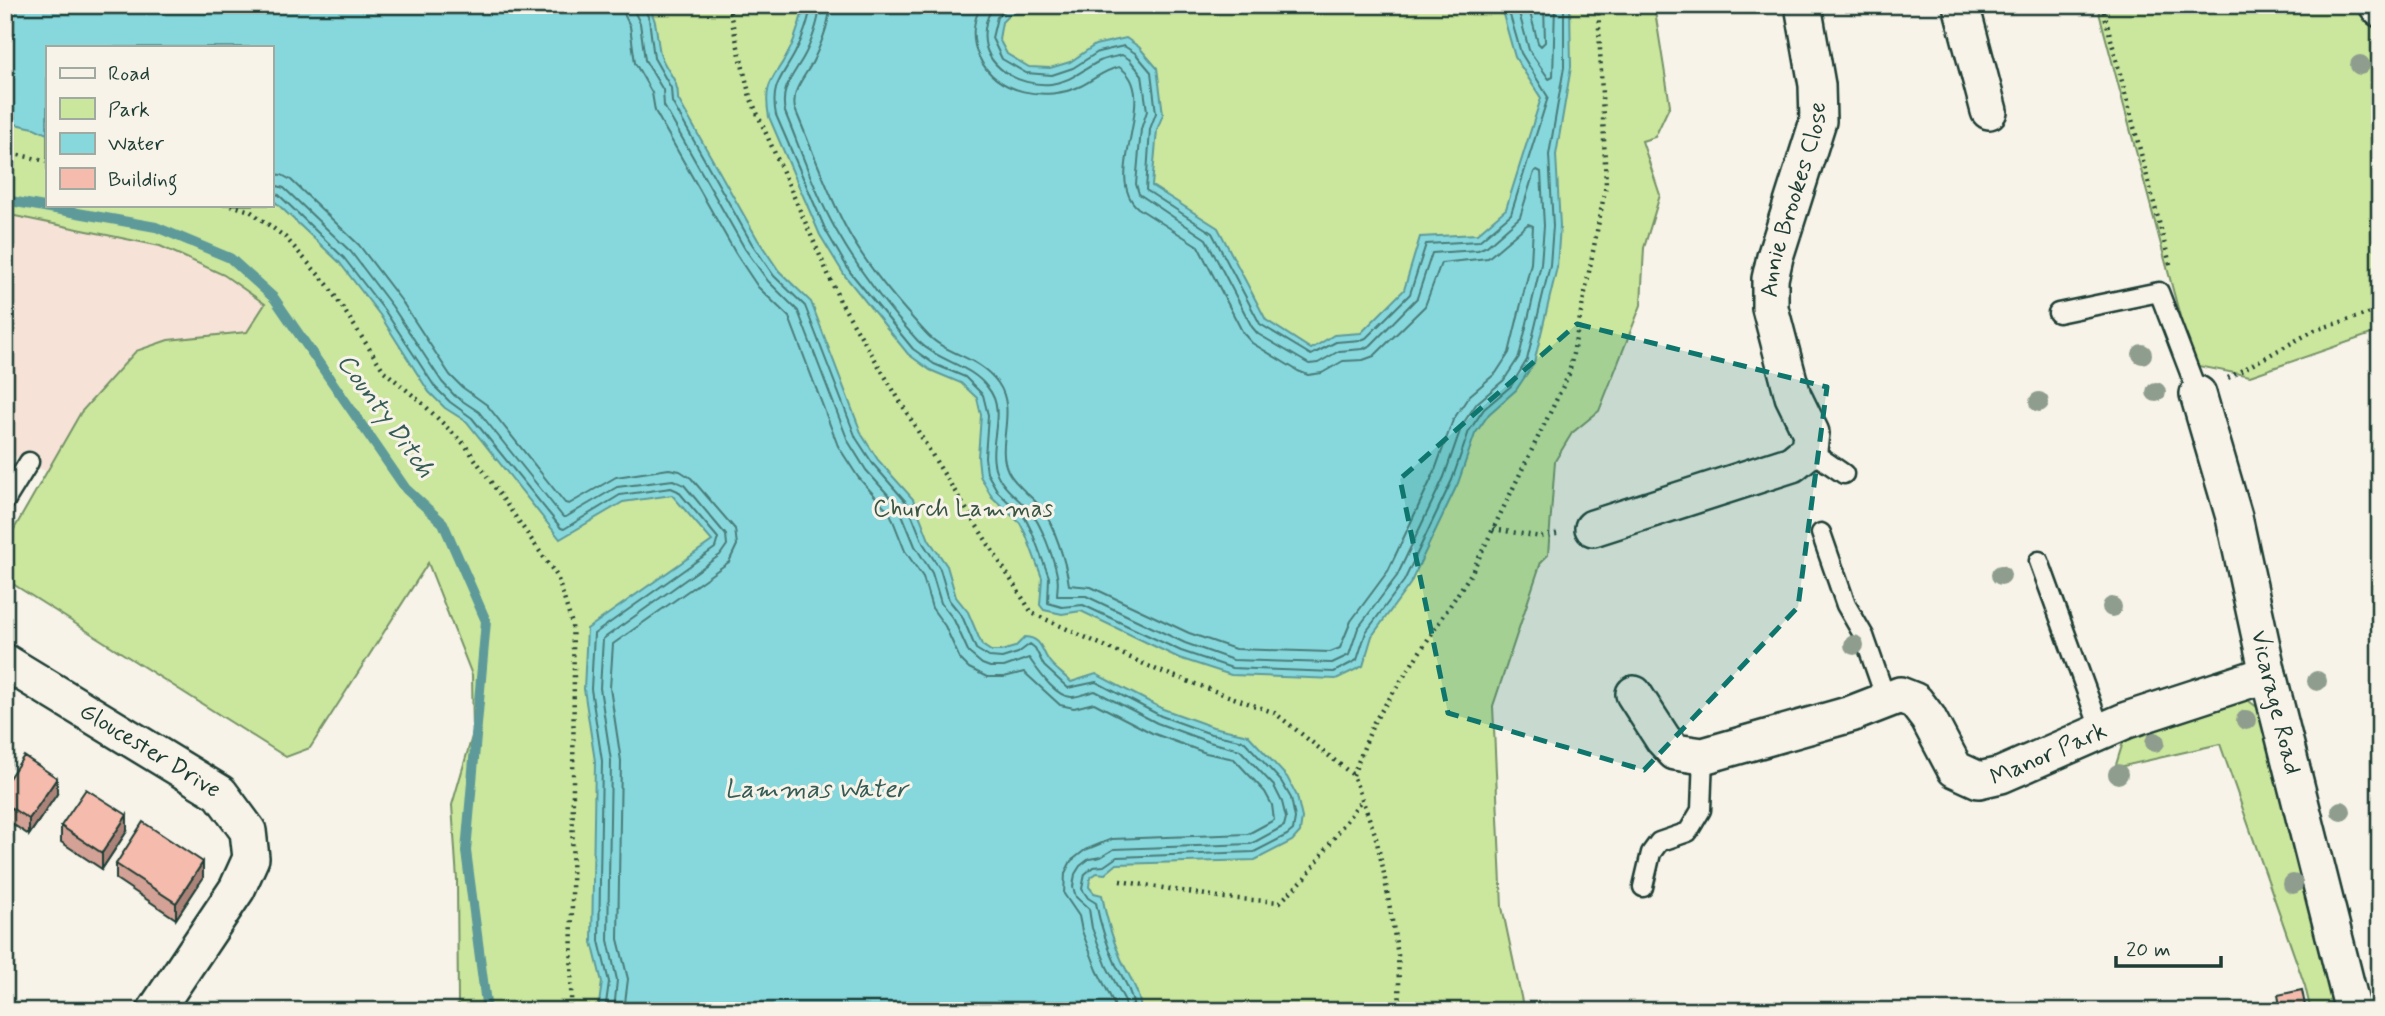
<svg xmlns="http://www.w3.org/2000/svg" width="2385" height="1016" font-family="Mynerve,sans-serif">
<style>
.built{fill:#f6e2d6}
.green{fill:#cbe69d;stroke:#759268;stroke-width:2;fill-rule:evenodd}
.water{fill:#87d8dd;stroke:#5d9a99;stroke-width:2}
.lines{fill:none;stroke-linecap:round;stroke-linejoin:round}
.shore{stroke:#497b78;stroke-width:2}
.stream{stroke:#5d9a99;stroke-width:10}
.lane-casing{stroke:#1f3d34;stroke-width:23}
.street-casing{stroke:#1f3d34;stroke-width:40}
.path{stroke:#1f3d34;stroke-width:4.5;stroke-dasharray:2 5;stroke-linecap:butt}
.lane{stroke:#f7f3e8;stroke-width:18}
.street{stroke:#f7f3e8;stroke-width:35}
.tree{fill:#8e9d8e}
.wall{fill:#d3a195;stroke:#1f3d34;stroke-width:2}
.shaded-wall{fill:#ac8379;stroke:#1f3d34;stroke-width:2}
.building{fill:#f5bbad;stroke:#1f3d34;stroke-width:2}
.marked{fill:#0f766e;fill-opacity:0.2;stroke:#0f766e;stroke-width:5;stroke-dasharray:14 9;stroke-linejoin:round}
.labels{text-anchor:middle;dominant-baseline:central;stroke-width:6;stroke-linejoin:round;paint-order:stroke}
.street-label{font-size:24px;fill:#1f3d34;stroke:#f7f3e8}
.park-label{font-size:24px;fill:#395644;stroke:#f7f3e8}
.water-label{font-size:26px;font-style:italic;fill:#345c56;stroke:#f7f3e8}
</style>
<rect width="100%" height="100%" fill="#f7f3e8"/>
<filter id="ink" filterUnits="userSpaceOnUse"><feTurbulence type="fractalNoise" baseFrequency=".0143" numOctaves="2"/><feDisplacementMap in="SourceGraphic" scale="14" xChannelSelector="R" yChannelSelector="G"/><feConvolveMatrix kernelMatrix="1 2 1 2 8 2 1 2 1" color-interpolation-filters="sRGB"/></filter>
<g filter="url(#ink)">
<path class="built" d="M5,214l155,32 64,29 41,29 -18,28 -79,8 -87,72 -34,60 -42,-21z"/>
<path class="green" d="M5,5h1649l16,100 -15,32 -13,4 18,54 -16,53 -3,57 -42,106 -27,22 -17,28 -7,94 -7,7 -48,144 9,201 22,104h-1070l4,-8 -1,-123 -5,-75 21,-72 -1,-58 -44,-112 -118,185 -24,9 -281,-178v-45l8,-3 68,-119 55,-61 32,-11 79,-8 18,-28 -41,-29 -64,-29 -155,-32zM47,47h224v158h-224z
M2097,5h280l3,4v322l-130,45 -57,-11z
M2246,699l22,16 75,296h-32l-6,-25 -85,-242 -105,24 10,-32z"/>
<path class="water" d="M5,5h643c10,16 8,31 12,48 5,18 19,25 18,46l80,141 21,31 32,31 51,133 16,25 35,39 16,41 18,26 9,31 12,15 14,33 9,6h10l14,-4 10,-10c17,1 16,13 24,24 5,7 15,14 22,21l25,-8 67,35 50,18 35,8 39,42 10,19 5,22 -2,14 -8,9 -37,19 -138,4 -12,10 -8,-1 -7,5 -1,9 5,6 8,2c4,23 10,43 19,64 8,18 19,32 20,52h-543l4,-29 -10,-40 3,-181 -11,-72 3,-60 125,-88 -40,-46 -49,7 -63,37 -93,-117 -22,-14 -16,-16 -49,-77 -41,-53 -68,-64v-151h-224v87l-13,-6 -29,-6z
M805,5h232l-5,7 -22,2 -8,8 -3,17 8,15 22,13 21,1 20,-6 25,-17 31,-7 13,9 18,21 6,46 -6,16 -5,56 66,42 48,92 45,29 23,-14 27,-2 43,-43 16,-53 57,-3 29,-25 35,-111 -26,-41 -13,-46 -5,-6h73l1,62 -15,88 4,71 -3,41 -23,96 -18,27 -27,24 -14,20 -17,49 -48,101 -38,52 -9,30 -27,13 -105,-4 -52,-17 -98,-47 -19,3 -18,-4 -4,-5 2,-27 -16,-43 -6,-12 -28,-26 -12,-21 -2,-19 3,-42 -4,-17 -16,-15 -31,-13 -22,-16 -63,-78 -25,-41 -51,-118c-7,-37 7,-39 21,-68 7,-14 10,-30 15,-44z"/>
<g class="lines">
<path class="shore" d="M623,5l2,11 5,10 5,37 17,30 3,18 81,143 22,33 31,30 49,129 20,31 32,36 15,38 18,26 9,31 13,18 15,33 9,9 18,9h17l20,-5 36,33 14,3 20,-5 58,30 54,20 28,6 31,33 7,13 2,15 -26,14 -136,5 -27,11 -14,11 -6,12 -1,21 15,22 3,15 15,39 17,34 1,7
M634,5l1,8 5,10 5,37 18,30 1,16 81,143 23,32 30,30 50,130 18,29 33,37 16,39 17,27 9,30 13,17 15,33 13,11 8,3h14l25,-9c8,11 27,41 44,39 7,-1 15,-4 22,-6l62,32 52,19 31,8 34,36 8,16 4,16 -2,8 -33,18 -137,5 -13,8 -12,2 -9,7 -5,8 -2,13 3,10 13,12 3,19 15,39 18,34v10
M643,5l6,14 5,39 17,30 1,14 80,142 22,32 31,30 51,132 17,26 34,39 16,40 17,26 9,31 13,16 14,33 13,8 13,1 16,-5 12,-9 5,4 9,18 24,22 28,-6 65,34 50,18 33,7 37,40 10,17 4,20 -2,12 -6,5 -33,17 -137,5 -13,9 -11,1 -8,7 -3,15 6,9 8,5c4,21 11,42 20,62 8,15 17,29 18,46
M811,5c-2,15 -9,35 -16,48 -13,25 -25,32 -19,62l50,116 24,41 63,77 21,15 31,13 18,18 5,20 -3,42 2,16 11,19 27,26 7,14 17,45 -1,26 14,4 21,-2 98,46 51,17 102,4 23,-12 9,-28 38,-51 48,-101 17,-49 15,-22 27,-23 16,-26 23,-95 3,-39 -4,-71 15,-88v-62
M820,5c-1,16 -9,39 -17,53 -11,19 -23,31 -18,54 16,39 30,81 51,118 22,39 51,78 82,111 21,21 52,23 70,47 20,24 -2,57 8,83 6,17 22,27 34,40 11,12 24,48 27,64 2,7 0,14 0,21h29l99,47 48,17 99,3 17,-8 9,-27 39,-52 47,-99 18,-52 15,-22 27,-23 15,-23 22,-93 3,-38 -3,-54 -4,-2 -3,2 -14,45 -33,29 -9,4 -46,3 -15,45 -46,47 -8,4 -24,2 -21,12 -9,1 -51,-30 -6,-7 -46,-88 -67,-45 -3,-10 5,-55 6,-18 -5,-36 -13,-16 -7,-4c-7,2 -15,3 -22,6 -17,8 -29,21 -49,23 -32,3 -71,-18 -66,-55 1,-11 4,-16 11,-24
M830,5c0,17 -9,39 -16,54 -8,18 -23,29 -19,50 16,38 30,76 48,113 20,40 52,77 82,110 21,24 53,23 73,51 20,28 -3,62 10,88 7,14 21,23 32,35 14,17 26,57 29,79l22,2 98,46 46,16 95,3 10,-4 11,-27 37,-50 46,-98 19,-53 16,-24 27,-23 13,-20 22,-90 2,-37 -5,-2 -40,34 -47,5 -16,43 -51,50 -11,4 -20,1 -21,12 -14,2 -10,-4 -46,-28 -9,-10 -45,-87 -60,-38c-38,-32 25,-114 -19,-141 -15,3 -24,12 -38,19 -35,16 -85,8 -102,-29 -8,-17 -7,-37 3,-52
M1026,5l-18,3 -11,9 -5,21 10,21 24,14 26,2 21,-7 25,-16 26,-6 11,7 16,19 5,41 -6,16 -4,61 66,43 48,91 51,31 25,-13 25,-2 5,-2 44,-44 16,-50 53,-3 32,-27 37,-117 -27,-44 -14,-48
M1517,5l12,45 20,29 4,-2 2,-72
M1528,5l10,38 3,3 4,-4 -1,-37
M271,174l11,1 9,5 68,65 42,55 49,75 12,12 25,18 78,98 4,1 47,-27 53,-8 11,2 11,7 44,51 2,16 -8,17 -116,82 -3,44 11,73 -3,178 10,40 -4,32
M271,184l13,4 67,64 41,54 50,76 13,14 24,16 84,105h3l51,-30 56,-7 11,5 42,50 1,10 -7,10 -117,84 -3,49 11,73 -3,179 9,40 -3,31
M271,193l8,2 65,63 41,53 50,76 15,15 22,16 89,110 3,1 56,-34 51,-7 7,3 40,47 -3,10 -121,86 -3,55 11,72 -3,180 10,41 -4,29"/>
<path class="stream" d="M5,200l151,27 74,31 44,40 132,191 37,34 43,98 -20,230 21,160"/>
<defs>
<path id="lane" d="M2058,313l101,-21 39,102
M1809,450l35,24
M5,501l24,-39
M1821,533l25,72 18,31 22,63
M2039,561l62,170
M1643,887l8,-34 8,-11 29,-10 13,-22 2,-54"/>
<g id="street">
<path d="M1961,5l28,106"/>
<path d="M2377,5l3,4"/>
<path id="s1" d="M2198,394l36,123 34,157 85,337"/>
<path id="s2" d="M1593,528l199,-64 17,-14 2,-17 -18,-37 -23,-88v-29l5,-22 43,-136 -1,-36 -14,-80"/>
<path id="s3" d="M5,662l215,131 28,38 3,27 -14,31 -82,122"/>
<path id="s4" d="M1634,694l29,45 12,13 28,4 148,-42 49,-19 15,6 13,17 27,51 24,11 22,-5 126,-55 141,-46"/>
</g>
</defs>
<use href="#lane" class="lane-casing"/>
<use href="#street" class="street-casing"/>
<path class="path" d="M728,5l22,92 90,204 97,162 95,150 125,57 118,43 78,62 22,59 8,34 15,87 2,56
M2102,5l69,263
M5,152l42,9
M231,205l19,6 35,26 42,47 57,87 38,32 43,42 92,131 15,48 2,46 -3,341
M2228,378l87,-48 65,-20
M1493,529l48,8 20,-4
M1353,775l21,-53 98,-150 97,-198 37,-189 -8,-180
M1120,881l105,17 55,4 25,-24 57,-79"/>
<use href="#lane" class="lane"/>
<use href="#street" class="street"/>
</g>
<g class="tree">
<circle cx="2360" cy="65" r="10"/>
<circle cx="2142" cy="354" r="10"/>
<circle cx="2156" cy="392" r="10"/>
<circle cx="2039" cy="402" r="10"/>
<circle cx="2001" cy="575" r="10"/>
<circle cx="2112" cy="607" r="10"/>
<circle cx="1854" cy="645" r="10"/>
<circle cx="2317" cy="681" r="10"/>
<circle cx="2246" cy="720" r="10"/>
<circle cx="2155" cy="742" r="10"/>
<circle cx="2118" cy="774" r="10"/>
<circle cx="2341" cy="811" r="10"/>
<circle cx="2293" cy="884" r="10"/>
</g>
<path class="wall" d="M5,784l52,10 -28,41 -24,-16z
M61,826l66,5 -25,38 -41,-27z
M116,864l87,14 -27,41 -60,-40z"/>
<path class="shaded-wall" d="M10,748v16l-5,7v-16z
M57,778v16l-28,41v-16z
M127,815v16l-25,38v-16z
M203,862v16l-27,41v-16z"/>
<path class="building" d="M5,745l5,3 -5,7z
M24,756l33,22 -28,41 -24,-15v-20z
M86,789l41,26 -25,38 -41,-27z
M143,822l60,40 -27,41 -60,-39z
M2302,990l4,21h-25l-3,-16z"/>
</g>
<path class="marked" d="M1577,324l250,63 -29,220 -154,163 -196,-57 -48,-234z"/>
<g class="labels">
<g class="street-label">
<text stroke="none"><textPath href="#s2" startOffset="492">Annie Brookes Close</textPath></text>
<text stroke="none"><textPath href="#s1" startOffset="318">Vicarage Road</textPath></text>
<text stroke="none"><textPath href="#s3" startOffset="170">Gloucester Drive</textPath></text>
<text stroke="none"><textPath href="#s4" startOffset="502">Manor Park</textPath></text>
</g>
<g class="park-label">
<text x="963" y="509">Church Lammas</text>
</g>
<g class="water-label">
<text transform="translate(385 416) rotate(54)">County Ditch</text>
<text x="816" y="790">Lammas Water</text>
</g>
</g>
<rect width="2385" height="1016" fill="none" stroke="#f7f3e8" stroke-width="28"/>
<rect x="14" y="14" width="2357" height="988" fill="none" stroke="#1f3d34" stroke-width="2.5" filter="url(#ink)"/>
<rect x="46" y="46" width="228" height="161" fill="#f7f3e8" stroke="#a1aaa0" stroke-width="2"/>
<rect x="60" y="68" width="35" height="10" fill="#f7f3e8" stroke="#a1aaa0" stroke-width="2"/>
<text x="108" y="80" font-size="21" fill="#1f3d34">Road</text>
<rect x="60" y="98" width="35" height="21" fill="#cbe69d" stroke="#a1aaa0" stroke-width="2"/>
<text x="108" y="116" font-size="21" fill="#1f3d34">Park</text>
<rect x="60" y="133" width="35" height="21" fill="#87d8dd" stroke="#a1aaa0" stroke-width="2"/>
<text x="108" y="150" font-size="21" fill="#1f3d34">Water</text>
<rect x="60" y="168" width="35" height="21" fill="#f5bbad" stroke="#a1aaa0" stroke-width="2"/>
<text x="108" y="186" font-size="21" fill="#1f3d34">Building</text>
<path d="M2116 956v10h105v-10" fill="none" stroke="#1f3d34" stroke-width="3.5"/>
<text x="2126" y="956" font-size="21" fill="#1f3d34" stroke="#f7f3e8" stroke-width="5" paint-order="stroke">20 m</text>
</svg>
